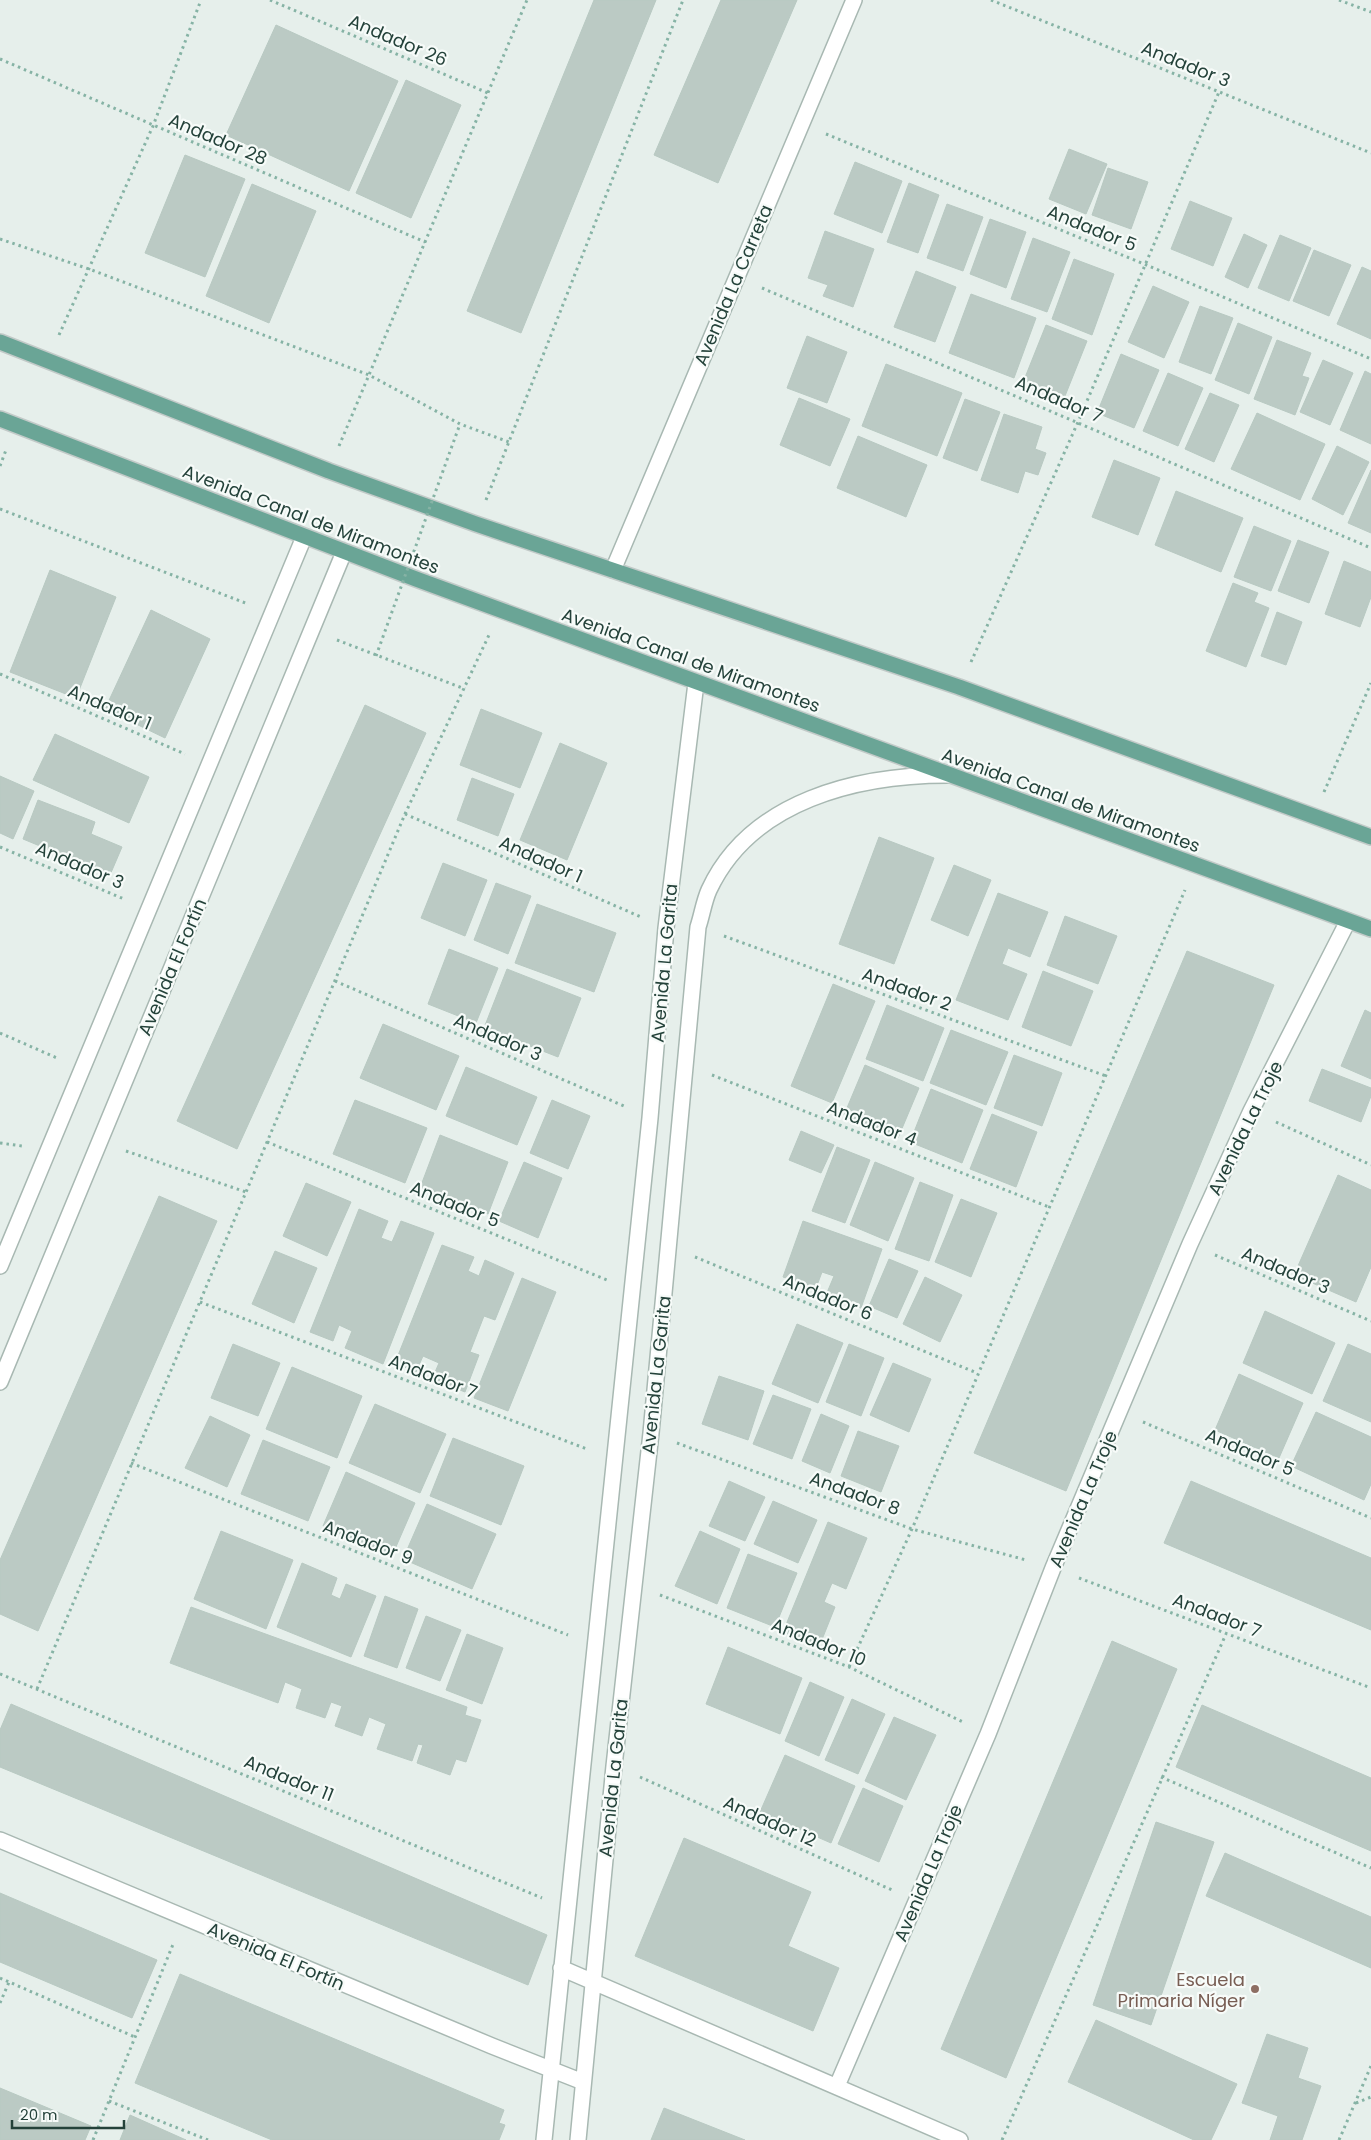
<svg xmlns="http://www.w3.org/2000/svg" width="1371" height="2140" font-family="Poppins,sans-serif">
<style>
.building{fill:#bbcac4;stroke:#b8c9c2}
.lines{fill:none;stroke-linecap:round;stroke-linejoin:round}
.minor-casing{stroke:#a8b8b2;stroke-width:18}
.primary-casing{stroke:#c2cac8;stroke-width:18}
.path{stroke:#86b3a5;stroke-width:3;stroke-dasharray:2.5 4;stroke-linecap:butt}
.minor{stroke:#fff;stroke-width:15}
.primary{stroke:#6aa596;stroke-width:15}
.path-bridge{stroke:#86b3a5;stroke-width:3;stroke-dasharray:2.5 4;stroke-linecap:butt}
.education-dot{fill:#8d6e63;stroke:#f7fbf9;stroke-width:2}
.labels{text-anchor:middle;dominant-baseline:central;stroke-width:4.5;stroke-linejoin:round;paint-order:stroke}
.street-label{font-size:18px;fill:#24423a;stroke:#f7fbf9}
.education-label{font-size:18px;fill:#785e54;stroke:#f7fbf9;text-anchor:end}
</style>
<rect width="100%" height="100%" fill="#e6efeb"/>
<path class="building" d="M594,0h62l-135,333 -54,-22z
M721,0h76l-79,183 -64,-28z
M276,25l122,56 -49,110 -123,-56z
M406,80l55,25 -50,113 -55,-25z
M1069,149l38,15 -21,50 -37,-15z
M185,155l60,24 -40,98 -60,-24z
M855,162l47,19 -20,52 -48,-19z
M1108,168l40,14 -17,47 -39,-14z
M909,183l30,12 -21,58 -31,-11z
M252,184l64,27 -47,112 -63,-27z
M1190,201l42,17 -19,48 -42,-17z
M947,204l36,13 -20,54 -36,-13z
M990,219l36,13 -20,56 -36,-14z
M825,231l49,18 -21,58 -30,-11 5,-11 -20,-7z
M1244,234l23,11 -19,43 -23,-11z
M1280,235l31,13 -22,53 -31,-13z
M1033,238l37,14 -23,60 -36,-13z
M1314,250l37,15 -22,51 -36,-15z
M1074,259l40,15 -22,61 -40,-16z
M1362,267l9,4v68l-34,-15z
M916,271l40,16 -21,55 -41,-15z
M1153,286l36,16 -25,56 -36,-16z
M971,294l65,24 -22,60 -65,-25z
M1200,306l33,12 -22,56 -32,-12z
M1238,323l34,14 -23,57 -34,-14z
M1046,325l41,16 -22,55 -41,-16z
M807,336l40,16 -20,51 -40,-15z
M1277,340l34,13 -9,23 7,2 -14,37 -41,-16z
M1121,354l38,16 -25,58 -37,-15z
M1323,360l30,13 -23,52 -30,-13z
M886,364l76,29 -25,63 -75,-30z
M1365,371l6,3v70l-31,-14z
M1168,373l35,15 -25,58 -35,-15z
M1210,393l29,12 -25,57 -29,-13z
M799,398l51,21 -20,47 -50,-21z
M965,399l35,13 -23,59 -34,-13z
M1257,413l68,31 -25,56 -69,-31z
M1004,414l38,13 -7,22 11,4 -8,22 -13,-4 -7,22 -37,-13z
M858,436l69,29 -21,52 -69,-29z
M1337,446l32,16 -26,53 -31,-16z
M1114,460l46,18 -22,57 -46,-18z
M1371,470v63l-23,-10z
M1176,491l67,27 -22,54 -66,-27z
M1254,526l37,15 -20,50 -37,-14z
M1298,540l31,12 -20,51 -31,-12z
M1344,561l27,11v25l-11,30 -35,-13z
M50,570l66,27 -40,101 -66,-26z
M1233,583l25,10 -4,9 15,6 -23,59 -40,-16z
M151,610l59,29 -45,99 -60,-29z
M1277,612l25,10 -16,43 -25,-9z
M365,705l61,28 -189,416 -60,-28z
M481,709l61,24 -22,55 -60,-23z
M55,734l94,43 -20,46 -96,-43z
M560,743l47,20 -40,97 -47,-20z
M0,776l34,15 -21,48 -13,-6z
M472,778l42,16 -16,42 -41,-16z
M38,800l57,22 -4,12 31,13 -12,28 -87,-36z
M879,837l55,21 -40,106 -55,-20z
M443,863l44,17 -22,56 -44,-18z
M954,865l37,15 -23,56 -37,-16z
M496,883l35,13 -23,58 -34,-14z
M998,893l50,19 -18,45 -22,-9 -6,16 25,10 -19,46 -52,-20z
M537,904l79,29 -22,59 -79,-29z
M1065,916l52,20 -19,48 -51,-19z
M449,949l49,19 -22,55 -48,-19z
M1187,951l87,34 -208,506 -92,-38z
M507,969l74,29 -23,59 -74,-29z
M1043,971l50,20 -22,55 -49,-19z
M833,984l42,17 -43,102 -41,-17z
M887,1005l57,23 -21,53 -57,-22z
M1365,1010l6,3v66l-30,-13z
M383,1024l76,32 -23,54 -76,-32z
M951,1030l57,22 -22,53 -56,-22z
M1014,1055l48,18 -20,53 -48,-18z
M865,1065l54,23 -21,50 -54,-23z
M466,1067l71,30 -20,48 -71,-29z
M1322,1069l49,19v8l-10,26 -52,-21z
M931,1089l52,21 -21,53 -52,-21z
M355,1100l72,28 -22,55 -72,-29z
M552,1100l38,16 -22,53 -38,-16z
M992,1114l45,18 -21,55 -46,-18z
M801,1131l33,14 -13,28 -32,-13z
M440,1135l68,27 -20,52 -68,-26z
M837,1147l33,13 -25,63 -33,-12z
M524,1162l38,16 -24,60 -39,-17z
M875,1162l39,16 -26,63 -38,-16z
M1338,1175l33,15v77l-15,35 -62,-27z
M920,1182l33,13 -24,66 -34,-12z
M306,1183l45,19 -24,54 -44,-20z
M159,1196l58,25 -179,410 -38,-17v-54z
M961,1199l36,14 -26,64 -36,-15z
M359,1209l29,12 -7,17 11,4 9,-21 33,12 -51,131 -38,-16 7,-17 -13,-6 -6,16 -23,-9z
M803,1221l79,28 -21,59 -35,-13 8,-19 -12,-4 -6,16 -33,-11z
M442,1245l32,12 -6,14 11,5 6,-16 29,13 -19,47 -11,-4 -14,36 9,3 -14,37 -33,-13 7,-16 -16,-7 -7,16 -21,-9z
M275,1251l42,17 -23,55 -42,-19z
M889,1259l29,12 -21,47 -28,-12z
M925,1277l37,18 -22,47 -37,-18z
M522,1278l34,14 -48,119 -34,-13z
M1265,1311l70,32 -23,51 -69,-31z
M797,1324l46,19 -25,60 -46,-19z
M233,1344l47,19 -22,53 -47,-18z
M849,1344l35,14 -23,58 -35,-14z
M1348,1344l23,10v68l-48,-21z
M893,1363l38,16 -22,53 -39,-17z
M292,1367l70,29 -25,62 -71,-29z
M1239,1374l64,29 -24,55 -64,-28z
M719,1376l45,15 -16,49 -46,-16z
M773,1395l38,14 -19,50 -39,-15z
M375,1404l71,30 -26,59 -71,-30z
M1316,1412l55,25v47l-7,16 -73,-34z
M821,1414l28,12 -19,47 -28,-12z
M210,1416l40,19 -23,52 -42,-19z
M858,1431l41,15 -18,46 -40,-16z
M453,1438l71,28 -23,59 -71,-29z
M263,1440l67,27 -22,54 -67,-27z
M346,1472l69,31 -23,53 -69,-30z
M729,1481l36,16 -20,44 -36,-15z
M1191,1481l180,77v72l-207,-87z
M773,1501l44,19 -19,43 -44,-19z
M427,1504l69,30 -24,55 -69,-30z
M828,1522l39,16 -21,51 -14,-6 -8,19 11,5 -16,40 -36,-15z
M221,1531l72,29 -27,69 -72,-30z
M700,1531l40,18 -23,55 -42,-18z
M748,1554l49,19 -22,54 -48,-19z
M302,1563l35,15 -6,17 9,4 6,-15 30,12 -25,61 -74,-30z
M385,1596l33,13 -21,59 -33,-12z
M191,1607l276,100 -2,8 16,5 -15,42 -10,-3 -6,16 -33,-12 6,-18 -5,-1 -6,17 -35,-12 9,-25 -17,-7 -7,19 -27,-10 7,-20 -11,-4 -6,16 -29,-10 6,-19 -17,-7 -7,21 -108,-40z
M426,1616l35,14 -21,51 -34,-13z
M467,1634l36,14 -21,56 -36,-14z
M1112,1641l65,28 -171,409 -65,-29z
M728,1647l74,31 -22,56 -74,-30z
M810,1682l34,15 -25,59 -34,-15z
M852,1699l33,15 -27,60 -33,-14z
M11,1704l536,231 -19,50 -528,-218v-37z
M1202,1705l169,73v73l-195,-84z
M894,1717l42,18 -30,65 -41,-19z
M785,1755l70,31 -24,57 -71,-31z
M863,1788l40,18 -24,56 -41,-18z
M1156,1822l58,20 -63,183 -58,-20z
M684,1838l127,54 -23,54 51,22 -26,63 -178,-75z
M1225,1853l146,64v51l-165,-72z
M0,1893l157,67 -25,58 -132,-56z
M180,1974l324,136 -5,13 6,2 -6,15h-227l-137,-57z
M1096,2020l141,64 -26,56h-17l-126,-58z
M1267,2034l41,14 -10,30 23,8 -19,54h-32l8,-24 -36,-13z
M0,2088l91,38 -6,14h-85z
M664,2108l81,32h-94z
M130,2115l56,25h-66z"/>
<g class="lines">
<defs>
<path id="minor" d="M613,570l241,-570
M0,1266l304,-729
M0,1382l344,-830
M0,1840l492,206 91,36
M561,1968l399,172
M837,2086l151,-352 65,-166 137,-324 61,-133 97,-190
M544,2140l106,-1022 16,-190 30,-245
M578,2140l36,-374 37,-333 47,-506c4,-12 6,-26 11,-37 42,-90 149,-115 239,-115"/>
<path id="primary" d="M0,342l329,129 147,53 483,163 412,150
M0,419l416,160 955,350"/>
</defs>
<use href="#minor" class="minor-casing"/>
<use href="#primary" class="primary-casing"/>
<path class="path" d="M270,0l218,93
M991,0l380,153
M1339,0l32,12
M0,59l425,183
M826,134l318,130 227,95
M0,239l89,30 280,106 91,49 49,18
M762,288l609,260
M59,335l94,-209 48,-126
M339,446l188,-446
M0,466l6,-16
M486,500l197,-500
M0,509l248,95
M337,640l128,49
M971,662l107,-240 141,-330
M0,674l185,80
M1324,792l47,-109
M405,814l236,103
M0,847l124,52
M724,936l382,140
M335,981l289,125
M0,1033l57,25
M712,1075l337,132
M1276,1122l95,43
M267,1142l340,138
M0,1143l22,3
M126,1151l120,41
M1215,1255l156,66
M695,1257l282,116
M200,1302l387,147
M1143,1422l228,96
M677,1443l235,86 114,31
M131,1463l437,172
M1079,1578l292,110
M660,1595l189,72 114,55
M849,1667l63,-138 273,-639
M0,1674l542,224
M37,1689l368,-875 84,-179
M640,1777l252,113
M1161,1777l210,91
M0,1978l135,59
M0,2003l9,-21
M109,2101l99,39
M1356,2103l15,-6
M93,2140l81,-198
M1002,2140l224,-506
M1339,2140l32,-74"/>
<use href="#minor" class="minor"/>
<use href="#primary" class="primary"/>
<path class="path-bridge" d="M376,656l84,-232"/>
</g>
<circle class="education-dot" cx="1255" cy="1989" r="5"/>
<g class="labels">
<g class="street-label">
<text transform="translate(398 40) rotate(23)">Andador 26</text>
<text transform="translate(1186 64) rotate(22)">Andador 3</text>
<text transform="translate(218 139) rotate(23)">Andador 28</text>
<text transform="translate(1092 228) rotate(22)">Andador 5</text>
<text transform="translate(733 285) rotate(-67)">Avenida La Carreta</text>
<text transform="translate(1059 399) rotate(23)">Andador 7</text>
<text transform="translate(311 519) rotate(21)">Avenida Canal de Miramontes</text>
<text transform="translate(691 660) rotate(20)">Avenida Canal de Miramontes</text>
<text transform="translate(110 707) rotate(23)">Andador 1</text>
<text transform="translate(1071 800) rotate(20)">Avenida Canal de Miramontes</text>
<text transform="translate(541 859) rotate(24)">Andador 1</text>
<text transform="translate(80 865) rotate(23)">Andador 3</text>
<text transform="translate(664 963) rotate(-85)">Avenida La Garita</text>
<text transform="translate(172 967) rotate(-67)">Avenida El Fortín</text>
<text transform="translate(907 989) rotate(20)">Andador 2</text>
<text transform="translate(498 1037) rotate(23)">Andador 3</text>
<text transform="translate(872 1123) rotate(21)">Andador 4</text>
<text transform="translate(1245 1128) rotate(-64)">Avenida La Troje</text>
<text transform="translate(455 1204) rotate(22)">Andador 5</text>
<text transform="translate(1286 1270) rotate(23)">Andador 3</text>
<text transform="translate(828 1297) rotate(22)">Andador 6</text>
<text transform="translate(656 1375) rotate(-84)">Avenida La Garita</text>
<text transform="translate(433 1376) rotate(21)">Andador 7</text>
<text transform="translate(1250 1452) rotate(23)">Andador 5</text>
<text transform="translate(855 1493) rotate(20)">Andador 8</text>
<text transform="translate(1083 1499) rotate(-67)">Avenida La Troje</text>
<text transform="translate(368 1542) rotate(21)">Andador 9</text>
<text transform="translate(1217 1615) rotate(21)">Andador 7</text>
<text transform="translate(819 1642) rotate(22)">Andador 10</text>
<text transform="translate(289 1778) rotate(22)">Andador 11</text>
<text transform="translate(613 1778) rotate(-84)">Avenida La Garita</text>
<text transform="translate(770 1821) rotate(24)">Andador 12</text>
<text transform="translate(928 1873) rotate(-67)">Avenida La Troje</text>
<text transform="translate(276 1956) rotate(23)">Avenida El Fortín</text>
</g>
<g class="education-label">
<text x="1245" y="1979">Escuela<tspan x="1245" dy="21">Primaria Níger</tspan></text>
</g>
</g>
<path d="M12 2120v8h112v-8" fill="none" stroke="#24423a" stroke-width="2.5"/>
<text x="20" y="2120" font-size="15" fill="#24423a" stroke="#f7fbf9" stroke-width="4" paint-order="stroke">20 m</text>
</svg>
